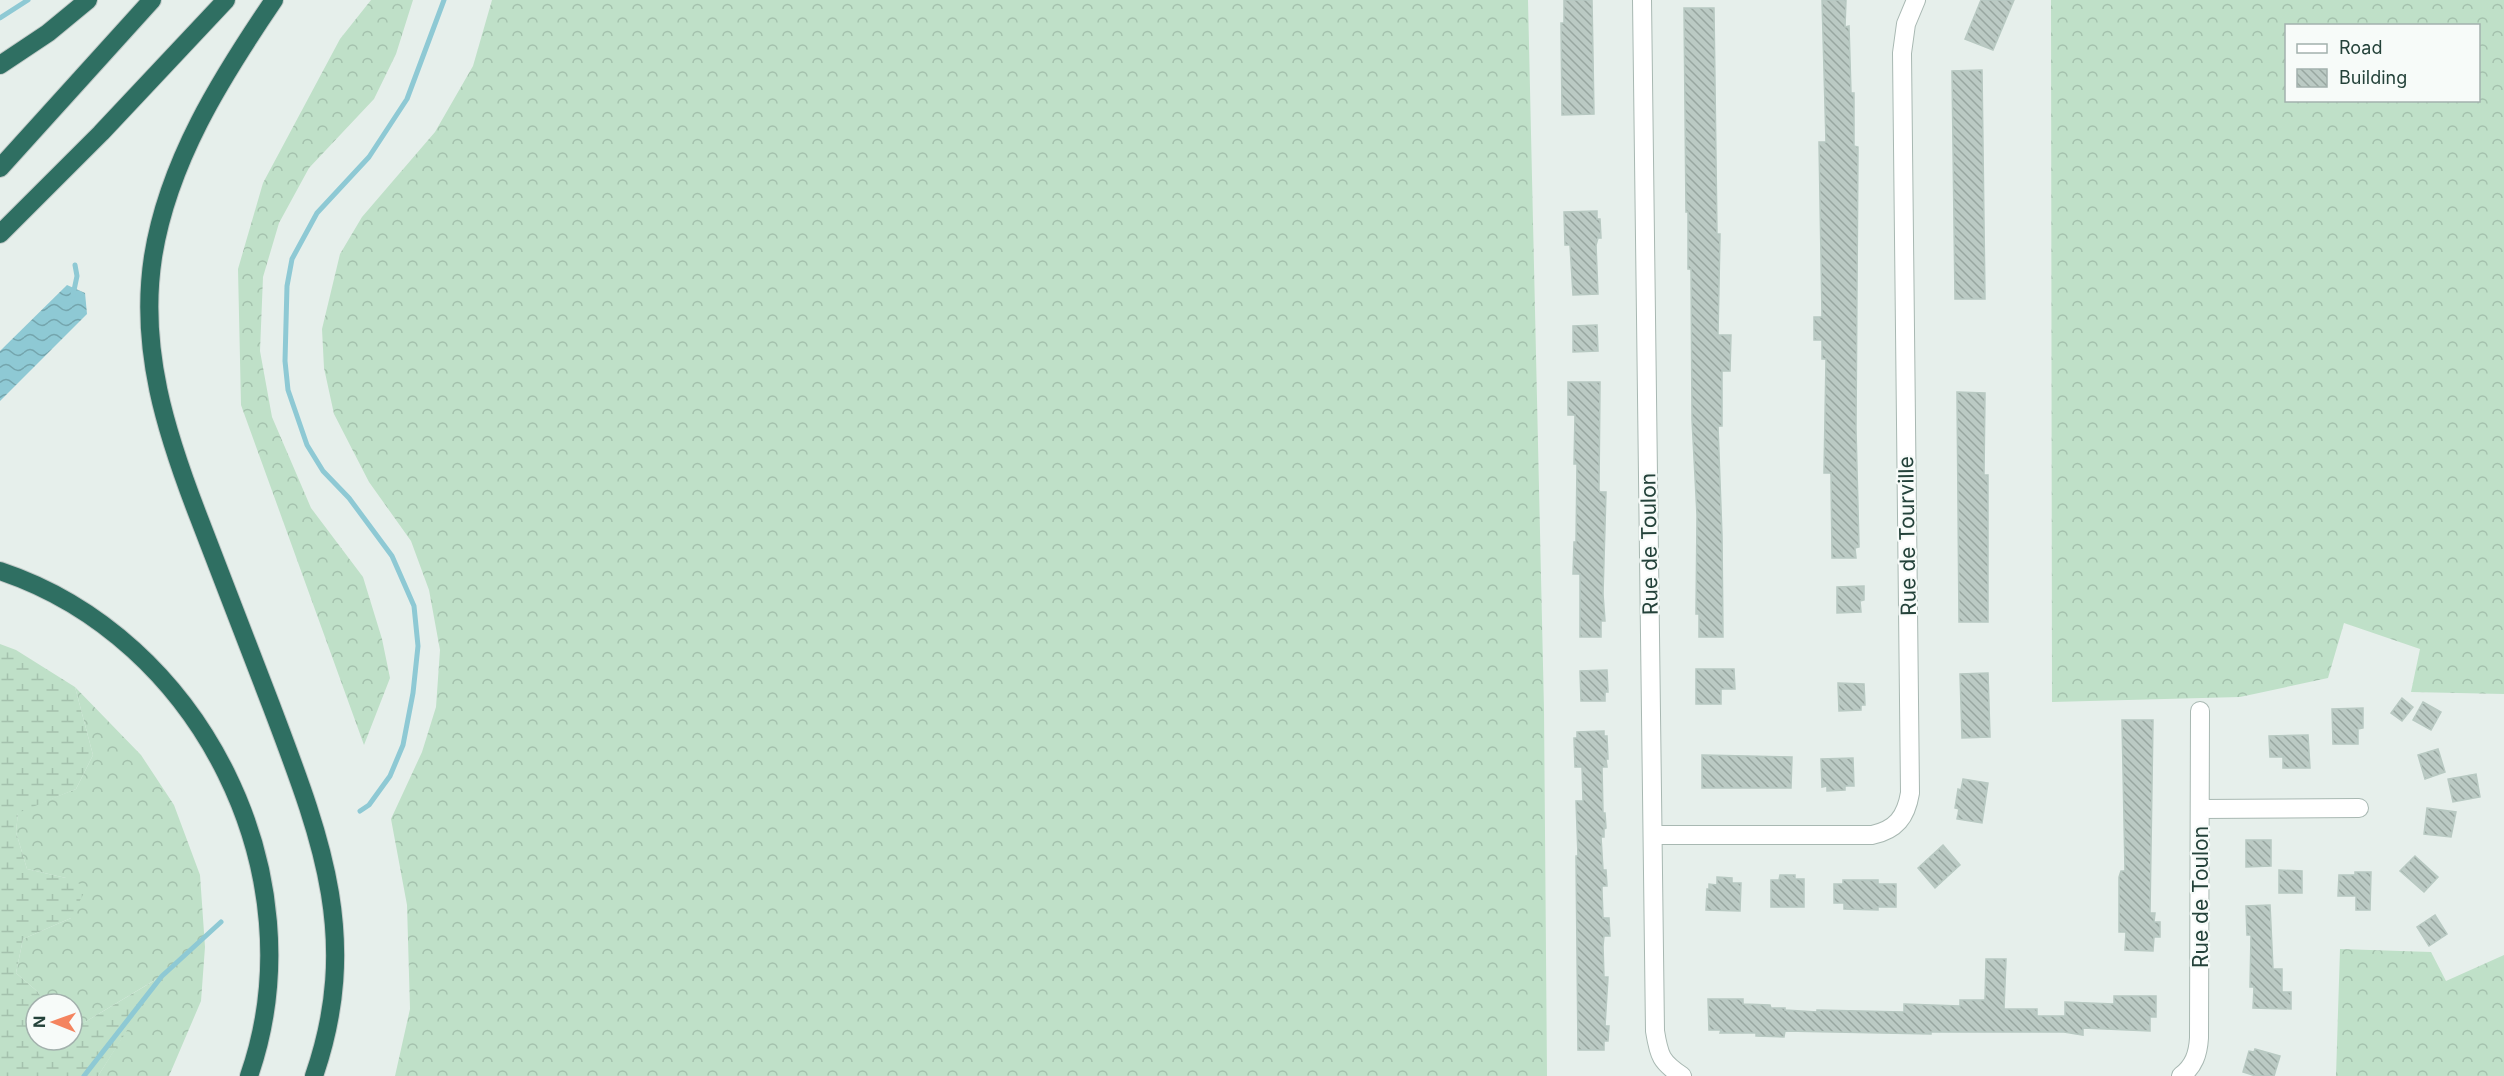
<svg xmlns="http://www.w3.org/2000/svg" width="2504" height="1076" font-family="Inter,sans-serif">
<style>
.forest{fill:url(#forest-crowns);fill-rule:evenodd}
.wetland{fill:url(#wetland-marsh)}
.water{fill:url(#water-waves)}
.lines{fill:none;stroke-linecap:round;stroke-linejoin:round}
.stream{stroke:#8ec9d4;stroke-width:5}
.building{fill:url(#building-back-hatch);stroke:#b8c9c2;stroke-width:1.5}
.minor-casing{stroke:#a8b8b2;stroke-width:20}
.highway-casing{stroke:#c2cac8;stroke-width:20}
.minor{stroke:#fff;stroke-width:18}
.highway{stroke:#2f6f62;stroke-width:18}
.labels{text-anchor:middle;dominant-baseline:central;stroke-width:4.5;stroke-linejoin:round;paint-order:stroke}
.street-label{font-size:21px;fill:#24423a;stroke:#f7fbf9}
</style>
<defs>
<pattern id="forest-crowns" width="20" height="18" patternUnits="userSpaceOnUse" patternTransform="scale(1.5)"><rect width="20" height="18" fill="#bfe0c8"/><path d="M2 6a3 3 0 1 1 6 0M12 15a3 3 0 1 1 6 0" fill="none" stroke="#a4c1ad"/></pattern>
<pattern id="wetland-marsh" width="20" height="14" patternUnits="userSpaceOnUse" patternTransform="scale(1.5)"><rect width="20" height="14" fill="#bfe0c8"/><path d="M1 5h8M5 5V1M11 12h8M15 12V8" fill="none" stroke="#a4c1ad"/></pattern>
<pattern id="water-waves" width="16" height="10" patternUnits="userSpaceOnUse" patternTransform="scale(1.5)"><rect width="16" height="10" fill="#8ec9d4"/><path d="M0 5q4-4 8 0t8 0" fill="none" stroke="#74a5ad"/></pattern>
<pattern id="building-back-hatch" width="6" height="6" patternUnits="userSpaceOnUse" patternTransform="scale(1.5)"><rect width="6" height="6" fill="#bbcac4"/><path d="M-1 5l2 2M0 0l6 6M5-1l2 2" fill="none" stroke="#98a6a0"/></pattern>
</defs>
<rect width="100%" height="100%" fill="#e6efeb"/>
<path class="forest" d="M371,0h42l-17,54 -22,45 -65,69 -30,55 -16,54 -3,74 12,66 39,91 52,69 19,62 8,39 -26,67 -123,-340 -3,-136 25,-86 77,-144z
M492,0h1036l16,709 3,367h-1152l15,-67 -3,-104 -16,-86 31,-67 14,-45 4,-57 -11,-60 -18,-49 -42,-59 -35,-68 -10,-46 -2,-39 18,-75 22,-37 73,-85 38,-66z
M2051,0h453v694l-93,-2 9,-43 -76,-26 -16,55 -88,19 -188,5zM2286,26h192v74h-192z
M75,687l66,68 33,50 26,70 5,72 -4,54 -32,75h-71l62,-99 -75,45 -13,2v-20h-27l-7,-12 -22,-19 7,-34 48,-21 -5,-40 -39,-9 -11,-37 2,-20 58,-23 17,-34z
M2340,949l91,3 15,29 58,-26v121h-168z"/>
<path class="wetland" d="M0,644l16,6 59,37 18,68 -17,34 -58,24 -2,19 11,37 39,9 21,9 -16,31 -48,21 -7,34 22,19 7,12h-9v36h36v-16l13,-2 77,-46 -64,100h-98z"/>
<path class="water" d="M67,285l18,8 2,21 -87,87v-50z"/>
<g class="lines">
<path class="stream" d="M0,18l28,-18
M73,295l4,-19 -2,-11
M360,811l9,-6 21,-29 13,-31 10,-52 5,-47 -4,-40 -22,-50 -43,-58 -26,-27 -16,-26 -19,-55 -3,-29 2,-75 5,-27 25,-46 52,-56 38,-58 37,-99
M84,1076l78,-100 59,-54"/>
</g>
<path class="building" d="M1564,0h28l2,114 -32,1 -1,-92h3z
M1822,0h24l-1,27 4,-1 2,67h3v53l4,1 -2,282 3,118 -4,1 1,10h-24l-1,-85h-7l2,-114h-4v-19h-8v-23h8l-3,-175h7z
M1981,0h33l-21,50 -28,-11z
M1684,8h30l3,226h3l-2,101h13l-1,36h-8v55h-4l4,110 1,101h-24v-23h-3l1,-99 -5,-95 -1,-151h-3v-57h-2z
M1982,70l3,229h-30l-3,-228z
M1597,211v8h3l1,19h-3l-2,7 2,49 -25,1 -3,-50h-5l-1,-33z
M1597,325l1,26 -25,1v-26z
M1568,382h32l-1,108 1,2h6l-3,102 2,27h-4v16h-21v-63h-7l1,-32h2l1,-78h-3l1,-49h-7z
M1957,392l28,1 -1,82h4v147h-29z
M1864,586v14l-4,1 1,11 -24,1v-26z
M1696,669h38l1,20h-14v15h-25z
M1607,670l1,22h-3v9h-24l-1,-30z
M1988,673l2,64 -28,1 -2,-64z
M1838,683l26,1 1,21h-4v5l-22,1z
M2402,698l11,9 -11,14 -11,-8z
M2423,702l18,10 -10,18 -18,-10z
M2363,708v20l-5,1v15h-25l-1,-35z
M2122,720h31l-3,193h5l-1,9h6v15h-6l-1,14 -28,-1 1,-18h-7v-55l2,-6h4z
M1604,731v5h3l1,23h-2l1,8h-5l1,46h2l1,15 -2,1v8h-3l2,33h3l1,16h-5v4l1,28h6l1,18h-6l-1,10 1,31h4l-3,49h4l-1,15h-4v9h-26l-2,-194h2l-2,-55h7l-1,-34h-7l-1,-29h3v-6z
M2308,735l2,33h-27v-11h-13l-1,-21z
M2438,749l7,23 -20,7 -7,-24z
M1702,755l90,2 -1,31h-89z
M1853,758l1,28h-9v4l-18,1v-5l-5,1 -1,-28z
M2476,774l4,23 -27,5 -5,-23z
M1963,779l25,4 -6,40 -25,-4 2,-10 -4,-1 3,-19 3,1z
M2427,808l29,4 -5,25 -27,-3z
M2246,840h25v26l-25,1z
M1943,845l17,20 -25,23 -17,-20z
M2415,856l23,21 -14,15 -24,-21z
M2279,870l23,1v22h-23z
M2355,872h16l-1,38h-14v-14h-18l1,-21h16z
M1780,875h15v4h9v28h-33v-27h8z
M1717,877l15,1v5h9l-1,28 -34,-1 1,-21h2v-5l8,1z
M1843,880h35v4h18v23h-18v3l-34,-1v-6h-10v-19h9z
M2270,905l3,64h9v23h9v17l-38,-1 1,-21h-4l1,-52h-4l-1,-29z
M2435,915l12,19 -18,12 -12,-19z
M1986,959h20l-2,50h33v7h28v-14l49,2v-8h42v21h-6v14l-67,-3v7l-19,-3h-133v2l-146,-3 -1,6 -28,-1v-3h-36l1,-3h-12l-1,-31h35v5l27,1 1,3h14v2l32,2v-2l87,2v-8l56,2v-6h25z
M2255,1049l25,7 -6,20h-18l-13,-4 6,-21 5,1z"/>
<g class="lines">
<defs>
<path id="minor" d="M1642,0l13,1031c4,25 6,31 27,45
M2200,809l159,-1
M1653,835h219c24,-5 34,-18 38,-42l-8,-740 4,-29 10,-24
M2181,1076c13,-10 17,-22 18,-38l1,-327"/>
<path id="highway" d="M274,0c-53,78 -106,162 -121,257 -14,92 13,176 46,261 24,62 48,125 72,187 49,130 91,232 43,371
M0,65l48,-32 40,-33
M0,168l152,-168
M0,234l101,-101 125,-133
M0,571c201,67 319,304 249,505"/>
</defs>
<use href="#minor" class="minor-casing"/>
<use href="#highway" class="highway-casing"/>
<use href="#minor" class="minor"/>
<use href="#highway" class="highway"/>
</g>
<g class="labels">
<g class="street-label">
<text transform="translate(1907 536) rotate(-91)">Rue de Tourville</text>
<text transform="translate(1649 544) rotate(-91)">Rue de Toulon</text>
<text transform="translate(2200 897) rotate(-90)">Rue de Toulon</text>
</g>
</g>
<rect x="2285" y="24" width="195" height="78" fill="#f7fbf9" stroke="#a3b1ad" stroke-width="1.5"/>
<rect x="2297" y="44" width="30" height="9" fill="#ffffff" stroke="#a3b1ad" stroke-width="1.5"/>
<text x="2339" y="54" font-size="18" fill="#24423a">Road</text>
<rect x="2297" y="69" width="30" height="18" fill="url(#building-back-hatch)" stroke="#a3b1ad" stroke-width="1.5"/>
<text x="2339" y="84" font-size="18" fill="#24423a">Building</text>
<g transform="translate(54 1022) rotate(271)"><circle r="28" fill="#f7fbf9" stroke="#a3b1ad" stroke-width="1.5"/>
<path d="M0-4.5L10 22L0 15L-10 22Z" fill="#f4845f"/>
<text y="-9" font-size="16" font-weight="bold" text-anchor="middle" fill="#24423a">N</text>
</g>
</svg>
